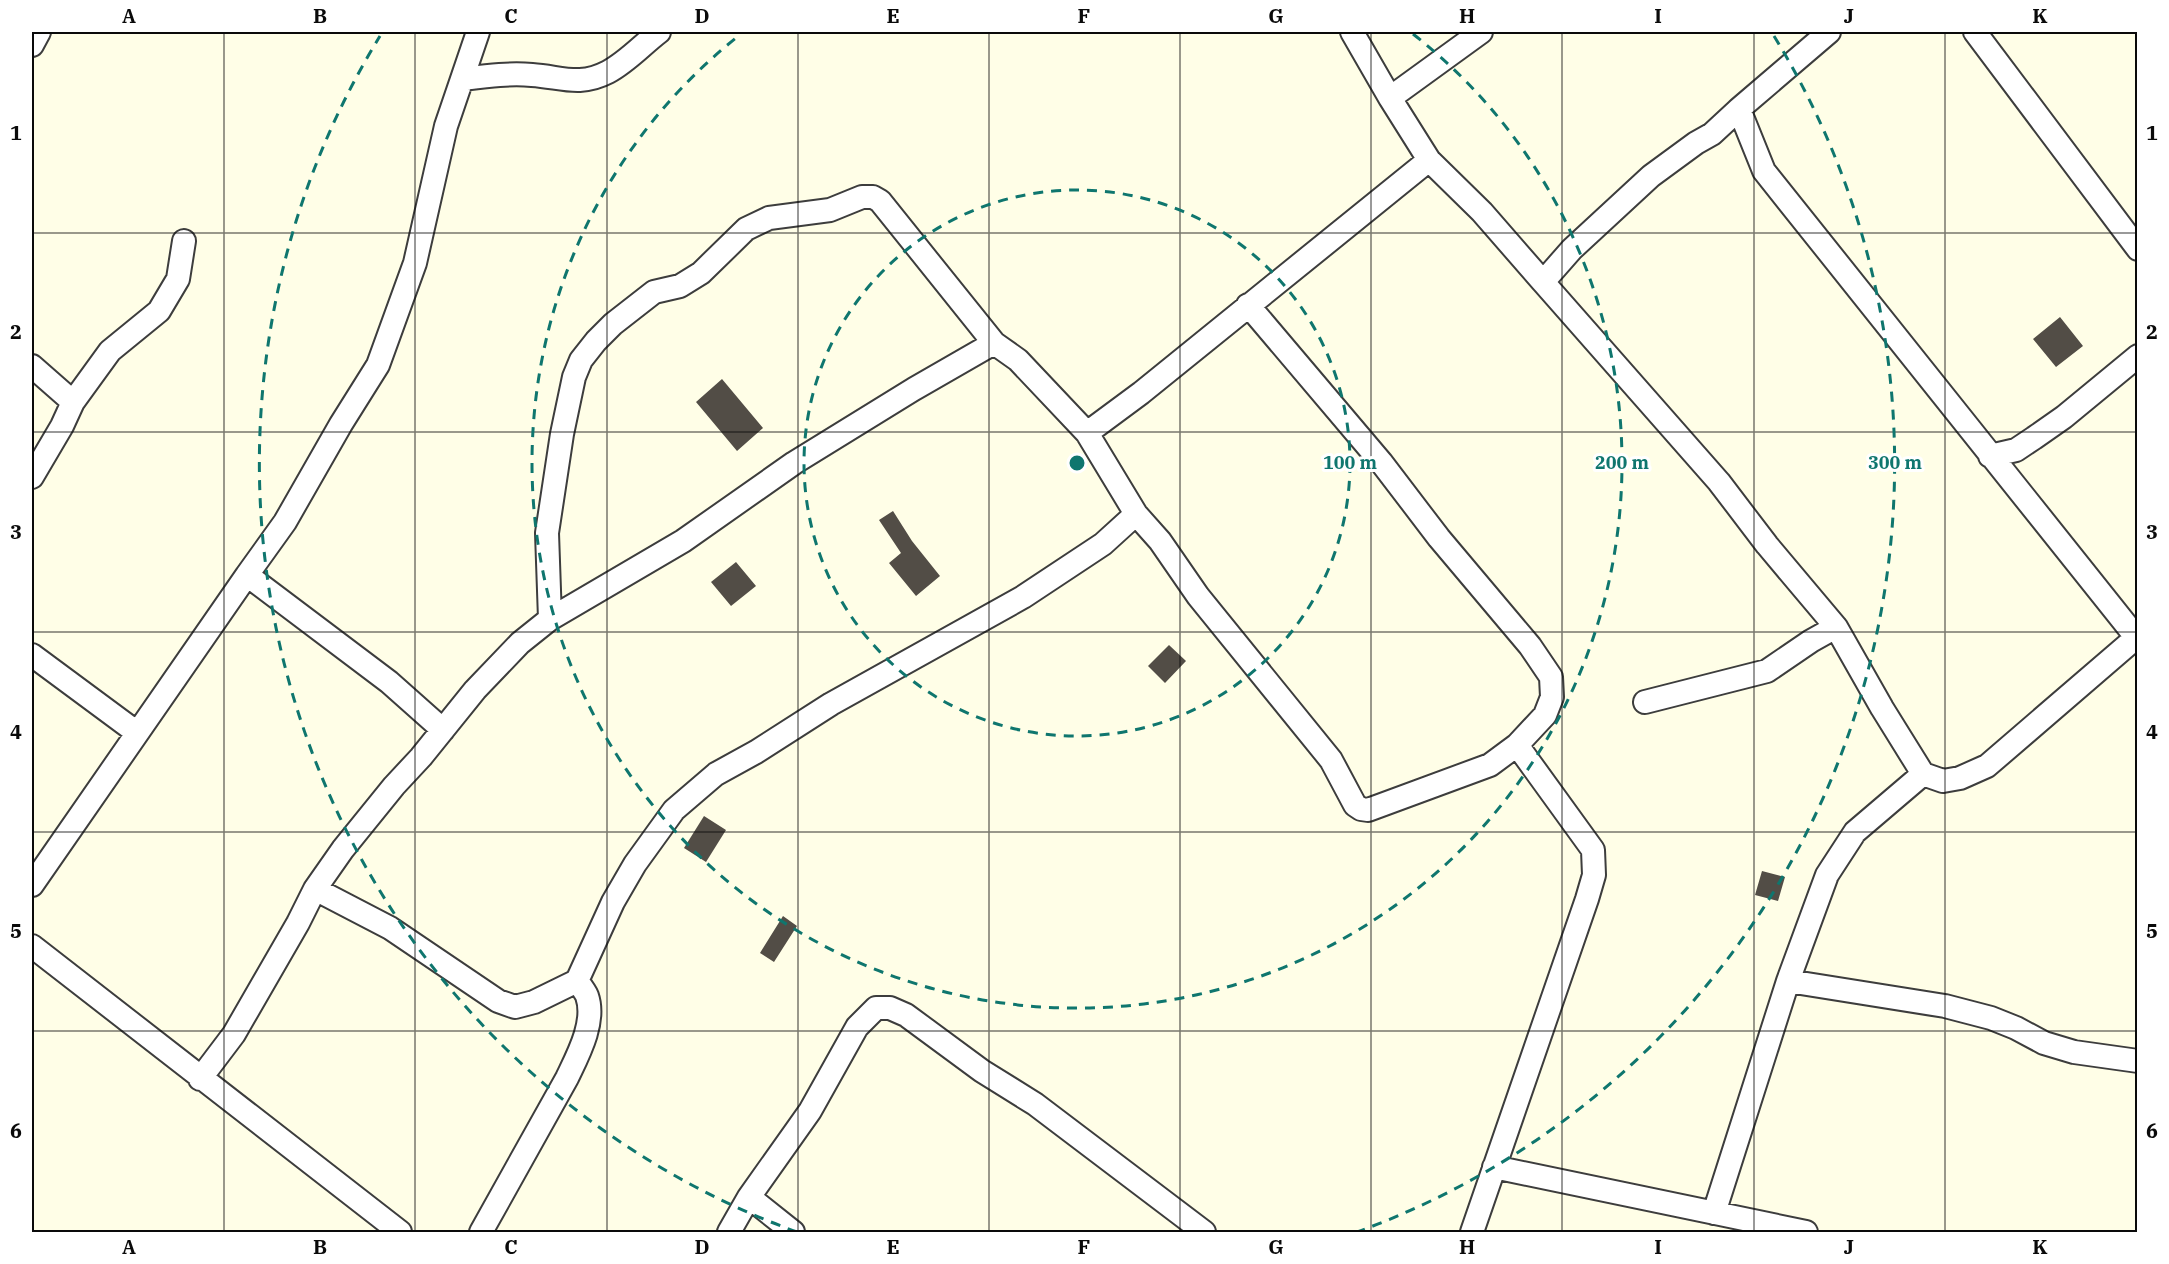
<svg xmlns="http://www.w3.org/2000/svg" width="2169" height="1264" font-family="'IBM Plex Serif',serif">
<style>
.building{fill:#524d46}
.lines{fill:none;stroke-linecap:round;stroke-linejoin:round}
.minor-casing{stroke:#3d3d3d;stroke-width:26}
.minor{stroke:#fff;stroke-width:22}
.grid{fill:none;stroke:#0a0a0a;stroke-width:1.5;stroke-opacity:0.55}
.ring{fill:none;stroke:#0f766e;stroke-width:3;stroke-dasharray:10 8}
.centre{fill:#0f766e;stroke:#fff;stroke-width:3}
.ring-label{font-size:18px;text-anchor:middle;font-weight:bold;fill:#0f766e;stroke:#fff;stroke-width:6;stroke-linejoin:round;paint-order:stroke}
.neatline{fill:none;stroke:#0a0a0a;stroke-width:2}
.grid-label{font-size:20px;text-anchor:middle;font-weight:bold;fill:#0a0a0a}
</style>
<rect width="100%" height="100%" fill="#fffee7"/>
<path class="building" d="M2060,317l23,29 -27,21 -23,-28z
M722,379l41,49 -26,23 -41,-49z
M893,511l19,30 28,35 -24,20 -27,-33 12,-10 -22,-33z
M736,562l20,24 -25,20 -20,-24z
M1169,645l17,16 -21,22 -17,-17z
M704,816l22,14 -20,32 -22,-14z
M1762,871l23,6 -7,24 -23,-6z
M783,916l14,10 -23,36 -14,-9z"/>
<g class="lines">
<defs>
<path id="minor" d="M1352,32l38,66 39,62
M1975,32l163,217
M32,45l7,-13
M463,79c24,-3 46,-6 69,-4 30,2 47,12 76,-3 19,-10 34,-27 51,-40
M1390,98l91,-66
M1739,109l90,-77
M1543,282l176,200 48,63 69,82 46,81 41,66 20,7 17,-3 27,-12 151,-130
M32,366l41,36
M1990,456l26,-6 18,-12 30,-21 74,-61
M32,477l30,-51 11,-24 37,-51 49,-40 19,-32 6,-38
M1136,514l-49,-81 54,-40 288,-233 53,52 61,70 29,-33 79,-73 45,-33 16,-9 27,-25 25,62 372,466
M550,619l-3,-86 15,-99 12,-57 7,-17 15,-19 17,-17 41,-32 26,-6 21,-13 45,-44 23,-11 61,-8 32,-13h11l7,4 114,142 24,17 69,73
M32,655l104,77
M1645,702l122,-31 44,-30 25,-14
M443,730l-54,-48 -142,-107 38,-53 56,-98 37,-59 37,-102 31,-137 32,-94
M32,885l215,-310
M315,889l75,39 108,73 17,6 19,-5 43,-21 36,-79 22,-38 39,-54 42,-36 40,-22 75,-48 192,-107 80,-53 33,-30 24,27 38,55 133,164 24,45 6,4 7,1 122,-45 27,-20 28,-30 7,-18 -1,-20 -21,-31 -91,-108 -58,-76 -133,-157
M32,946l368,286
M1788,981l157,25 46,12 25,10 28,15 30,9 64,9
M200,1079l34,-45 64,-111 17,-34 28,-40 51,-63 27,-29 54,-67 45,-47 30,-24 133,-78 111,-78 120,-74 80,-46
M1494,1167l312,65
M749,1197l44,35
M1714,1213l74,-232 39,-106 28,-43 68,-58
M481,1232l86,-154c11,-23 29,-56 20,-82 -2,-5 -7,-11 -10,-15
M729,1232l20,-35 61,-86 47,-84 19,-19h14l16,7 76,56 53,33 169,128
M1472,1232l115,-333 7,-24 -1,-25 -76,-105"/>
</defs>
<use href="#minor" class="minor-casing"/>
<use href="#minor" class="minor"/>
</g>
<path class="grid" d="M224,32v1200M415,32v1200M607,32v1200M798,32v1200M989,32v1200M1180,32v1200M1371,32v1200M1562,32v1200M1754,32v1200M1945,32v1200M32,233h2106M32,432h2106M32,632h2106M32,832h2106M32,1031h2106"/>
<g class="ring">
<circle cx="1077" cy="463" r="273"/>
<path d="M1413 34A545 545 0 1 1 741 34"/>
<path d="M797 1232A818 818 0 0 1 380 36M1774 36A818 818 0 0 1 1357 1232"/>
</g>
<circle cx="1077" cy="463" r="9" class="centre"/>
<g class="ring-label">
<text x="1350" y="469">100 m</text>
<text x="1622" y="469">200 m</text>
<text x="1895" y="469">300 m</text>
</g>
<rect width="2169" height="1264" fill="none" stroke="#ffffff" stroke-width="66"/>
<rect x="33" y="33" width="2103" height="1198" class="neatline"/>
<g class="grid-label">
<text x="129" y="23">A</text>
<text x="320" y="23">B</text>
<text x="511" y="23">C</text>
<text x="702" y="23">D</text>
<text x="893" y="23">E</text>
<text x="1084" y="23">F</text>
<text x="1276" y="23">G</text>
<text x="1467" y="23">H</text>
<text x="1658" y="23">I</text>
<text x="1849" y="23">J</text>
<text x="2040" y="23">K</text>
<text x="16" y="140">1</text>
<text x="2152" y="140">1</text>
<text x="16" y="339">2</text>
<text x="2152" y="339">2</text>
<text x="16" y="539">3</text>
<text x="2152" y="539">3</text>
<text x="16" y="739">4</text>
<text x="2152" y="739">4</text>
<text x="16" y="938">5</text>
<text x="2152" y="938">5</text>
<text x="16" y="1138">6</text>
<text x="2152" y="1138">6</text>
<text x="129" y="1254">A</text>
<text x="320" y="1254">B</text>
<text x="511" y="1254">C</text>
<text x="702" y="1254">D</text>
<text x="893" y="1254">E</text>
<text x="1084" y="1254">F</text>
<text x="1276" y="1254">G</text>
<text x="1467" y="1254">H</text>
<text x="1658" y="1254">I</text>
<text x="1849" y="1254">J</text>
<text x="2040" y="1254">K</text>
</g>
</svg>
